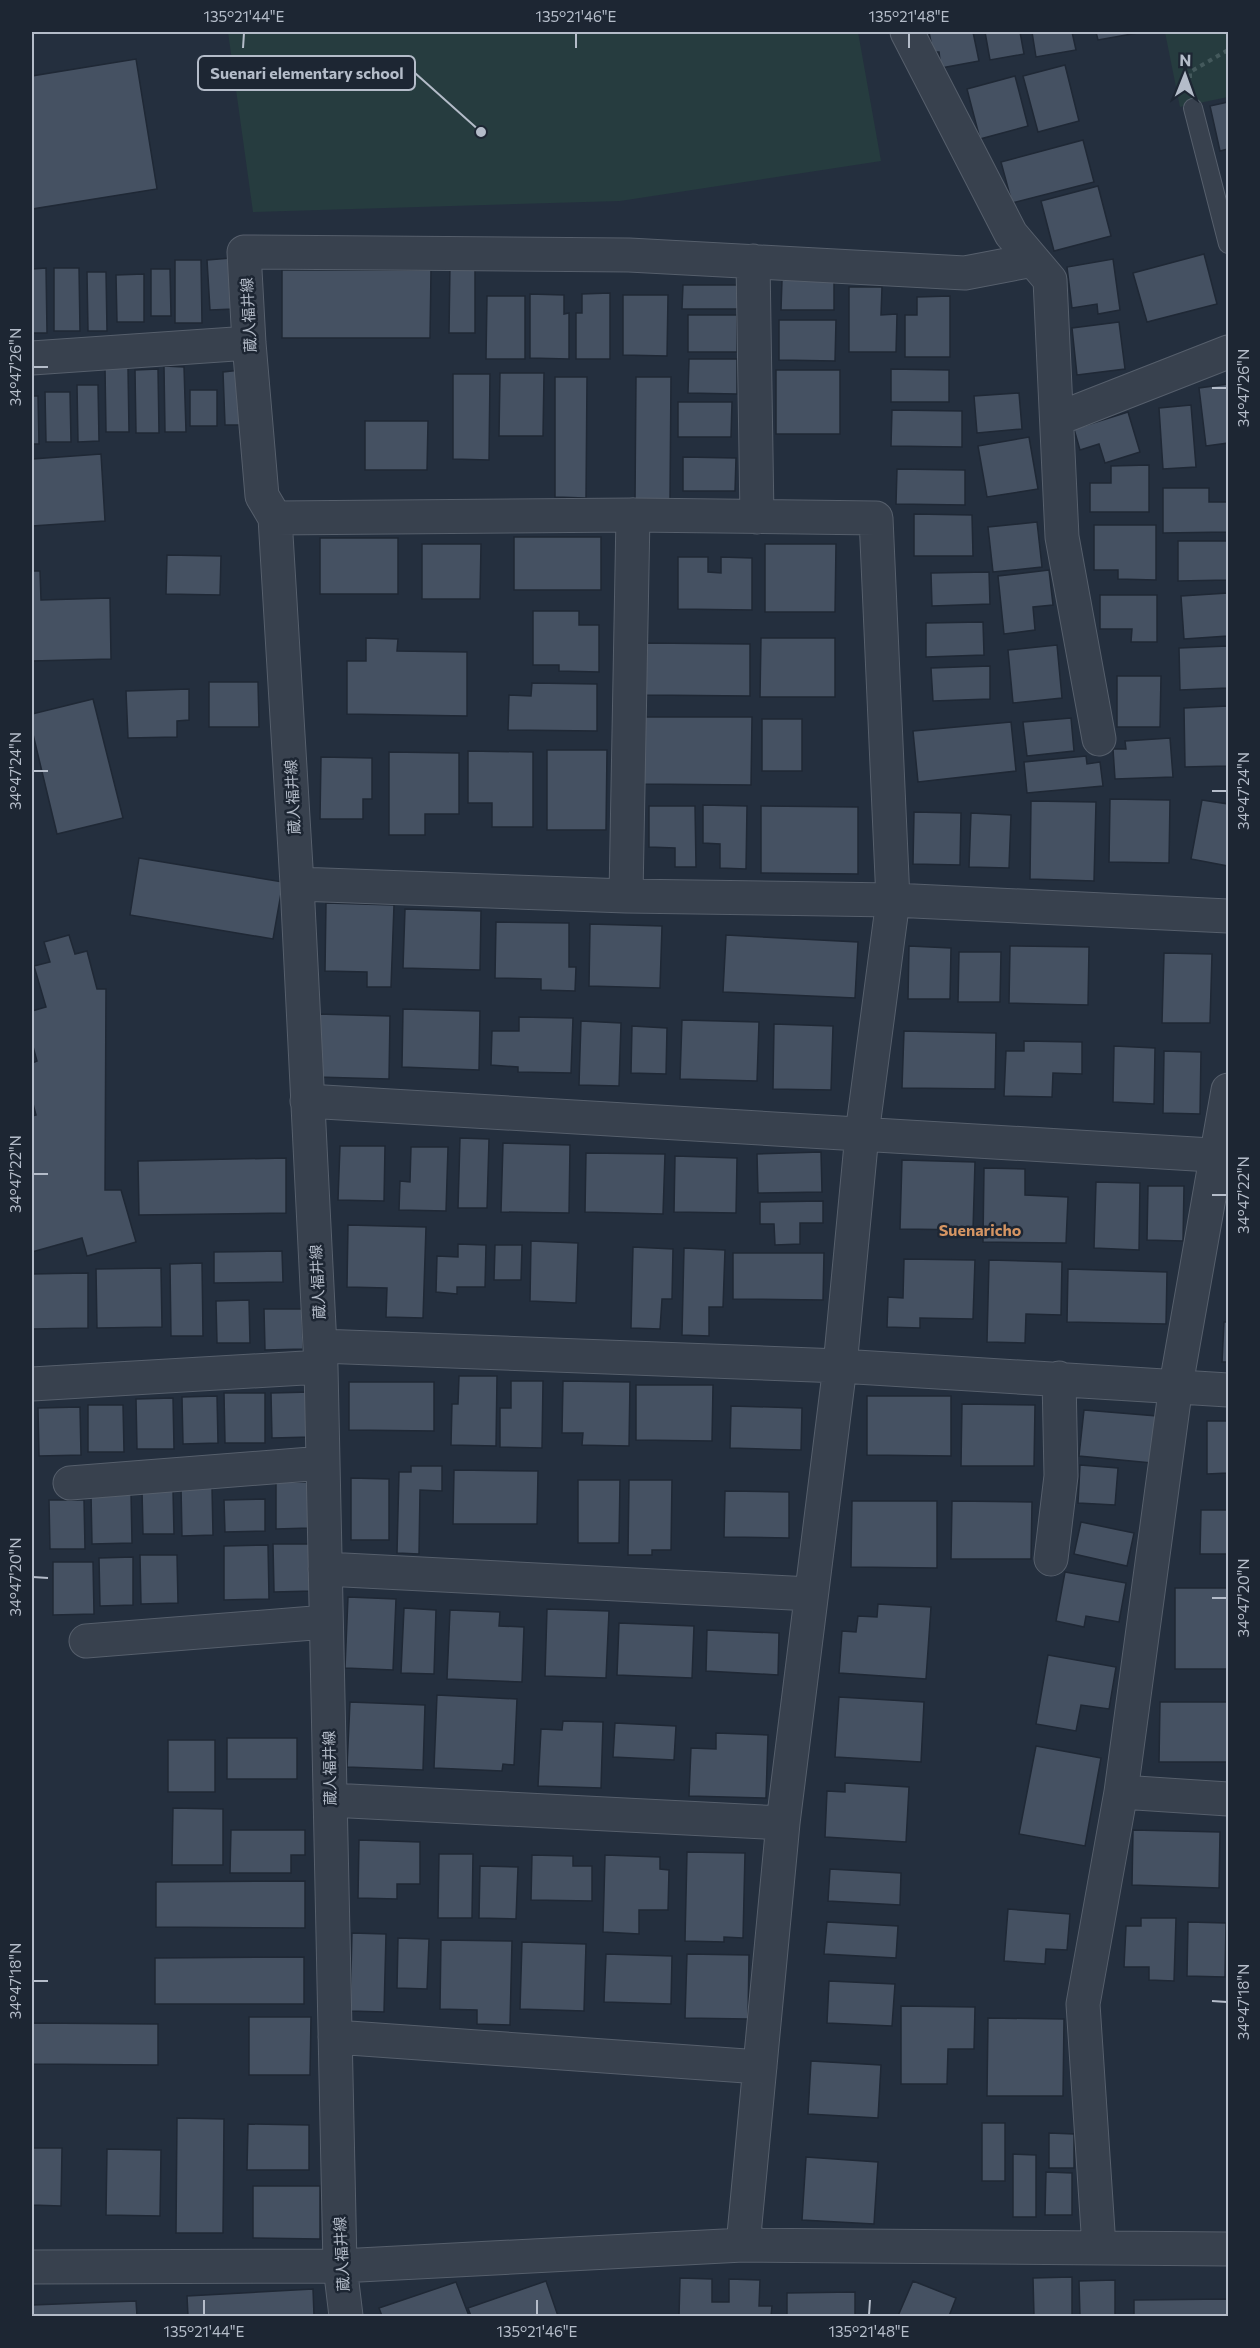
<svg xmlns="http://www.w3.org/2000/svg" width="1260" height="2348" font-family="Commissioner,'Noto Sans JP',sans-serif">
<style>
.green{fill:#263c3f}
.building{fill:#455162;stroke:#1f2835;stroke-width:1.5}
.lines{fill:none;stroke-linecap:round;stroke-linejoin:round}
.service-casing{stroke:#565f6c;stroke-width:20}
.minor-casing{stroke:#565f6c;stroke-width:35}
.path{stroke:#44595c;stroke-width:4;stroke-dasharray:4.5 4.5;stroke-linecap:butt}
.service{stroke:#38414e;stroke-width:18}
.minor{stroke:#38414e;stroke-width:33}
.ticks{fill:none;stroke:#b4bcc9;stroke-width:2}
.labels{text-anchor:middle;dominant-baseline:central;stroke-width:5;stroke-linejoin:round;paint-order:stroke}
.street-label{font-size:15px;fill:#b4bcc9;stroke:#1d2633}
.neighbourhood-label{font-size:16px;font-weight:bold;fill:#d59563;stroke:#1d2633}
.leader{fill:none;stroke:#b4bcc9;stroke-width:2}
.callout-dot{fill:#b4bcc9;stroke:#1d2633;stroke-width:2}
.callout{fill:#1d2633;stroke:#b4bcc9;stroke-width:2}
.callout-label{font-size:16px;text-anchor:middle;font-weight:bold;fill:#b4bcc9}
.neatline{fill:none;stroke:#b4bcc9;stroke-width:2}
.ticks-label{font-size:15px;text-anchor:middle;fill:#b4bcc9}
</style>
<rect width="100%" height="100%" fill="#242f3e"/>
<path class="green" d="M228,32h630l23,129 -261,40 -367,11z
M1165,32h63v65l-48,10z"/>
<path class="building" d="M929,32h44l6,29 -38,7 -2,-16h-6z
M985,32h35l4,22 -34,6z
M1032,32h40l4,18 -40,7z
M1096,32h47l-45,8z
M136,59l21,130 -125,20v-133z
M1065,65l14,56 -41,11 -15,-56z
M1015,76l13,50 -48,13 -13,-50z
M1228,102v47l-8,2 -10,-45z
M1083,140l11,42 -82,21 -11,-41z
M1098,186l13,50 -57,15 -13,-50z
M1204,254l13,50 -70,18 -14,-49z
M231,258l3,51 -24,1 -3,-50z
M1113,259l7,51 -22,4 -1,-10 -25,4 -5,-41z
M175,260h26l1,63h-27z
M450,264h25v69h-26z
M46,268l1,65h-15v-64z
M54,268h25l1,63h-26z
M151,269h19l1,47h-20z
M282,270h149l-1,68h-148z
M87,272h19l1,59h-19z
M144,274v48h-27l-1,-47z
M782,280l52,1v29h-53z
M683,285h56l-1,24h-56z
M849,287h33l-1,28 16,-1 -1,38h-47z
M610,293v66h-34v-46h6v-19z
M530,294l34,1v19l5,-1v46l-39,-1z
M623,295h45l-1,61 -44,-1z
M487,296h38v63h-39z
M950,296v61h-45v-42h12v-18z
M688,315h49v37h-49z
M779,320h57l-1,41 -56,-1z
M1119,322l6,47 -48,6 -5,-47z
M689,359h48v35l-49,-1z
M164,366l20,1 2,65h-21z
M105,368h23l1,64h-23z
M158,369l1,64h-23l-1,-63z
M891,369l58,1v32h-58z
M241,370l2,55h-18l-2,-53z
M776,370h64v64h-64z
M500,373h44l-1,63h-44z
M453,374h37l-1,86 -36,-1z
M555,377h32l-1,121 -31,-1z
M636,377h35l-1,124 -35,1z
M1228,384v59l-22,3 -7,-58z
M77,385h21l1,56 -21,1z
M190,390h27v36h-27z
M45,392h25l1,50h-25z
M1019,393l3,36 -45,4 -3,-37z
M32,396h6l1,48h-7z
M678,402h54l-1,35h-53z
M1191,405l5,62 -33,2 -4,-61z
M892,410l70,1v36l-71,-1z
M1128,412l12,40 -35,11 -6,-19 -19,6 -6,-21z
M365,421h63l-1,49h-62z
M1029,437l9,52 -51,8 -9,-51z
M101,454l4,67 -73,5v-67z
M683,457l53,1 -1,33h-52z
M1149,465v47h-59v-29h21v-17z
M897,469l68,1v35l-69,-1z
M1163,488h46v14h19v30l-65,1z
M914,514l58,1 1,41h-59z
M1037,522l5,45 -49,5 -5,-45z
M1094,525h62v55l-38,-1v-9h-24z
M514,537h87v53h-87z
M320,538h78v56h-78z
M1178,541h50v39l-50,1z
M422,544h59l-1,55h-58z
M765,544h71l-1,68h-70z
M167,555l54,1 -1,39 -54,-1z
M678,557h30v15l13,1v-16l31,1v52l-74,-1z
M1049,570l4,35 -20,2 2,23 -31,4 -6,-58z
M32,571h8l1,29 69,-2 1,61 -79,2z
M989,572l1,32 -58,2 -1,-33z
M1228,593v43l-44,3 -3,-43z
M1100,595h57v47h-26l1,-13h-32z
M533,611h46v14h20v47l-40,-1v-6h-26z
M983,622l1,33 -58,2v-34z
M366,638l32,1 -1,12 70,1v64l-120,-2v-53h19z
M761,638h74v59h-75z
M646,643l104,1v52l-104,-1z
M1057,645l5,53 -49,5 -5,-53z
M1228,646v42l-48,2 -1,-42z
M990,666v33l-57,2 -2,-33z
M1117,676h44l-1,51h-43z
M209,682h49l1,45h-50z
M532,683l65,1v47l-89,-1 1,-35 22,1z
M189,689v31l-12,1v16l-49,1 -2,-47z
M93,699l30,119 -66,16 -25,-104v-16z
M1228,706v60l-43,1 -1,-59z
M642,717h110l-1,68 -109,-1z
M1071,718l3,33 -47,5 -4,-34z
M762,719h40v52h-40z
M1011,722l5,49 -98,11 -5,-51z
M1170,738l3,39 -58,2 -2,-30h13l-1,-8z
M547,750h60l-1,80h-59z
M468,751l65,1v75h-41v-24h-24z
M389,752l70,1v61h-34v21h-36z
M1086,756l1,8 13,-2 3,24 -76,7 -3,-31z
M321,757l51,1v41h-9v20h-43z
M1110,799l60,1 -1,63 -60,-1z
M1202,800l26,4v62l-37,-7z
M1031,801l65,1 -2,79 -64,-2z
M703,805l44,1 -1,63 -26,-1v-24l-17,-1z
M649,806h46l1,61h-21v-19l-26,-1z
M761,806l97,1v67l-97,-1z
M914,812l47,1 -1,52 -47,-1z
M971,813l40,2 -2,53 -40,-1z
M139,858l144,24 -10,57 -143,-24z
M326,903l68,2 -3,82h-24v-15l-42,-1z
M405,909l76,2 -1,59 -77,-2z
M496,922l73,1v44h7l-1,24 -34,-1v-11l-46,-1z
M590,924l72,2 -2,62 -71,-2z
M69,935l6,19 12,-3 10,38h9l-1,201h16l15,52 -49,14 -5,-18 -50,14v-136l4,-1 -4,-15v-37l5,-2 -5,-18v-32l14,-4 -12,-41 16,-4 -6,-20z
M726,935l132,7 -3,56 -132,-6z
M909,946l42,2 -1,51h-42z
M1010,946l79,1 -1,58 -79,-2z
M959,952h42l-1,50h-42z
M1164,953l48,1 -2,69h-48z
M403,1009l77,2 -1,59 -77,-3z
M317,1014l73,2 -1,63 -73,-2z
M519,1017l54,1 -2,55 -53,-1v-5l-27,-2 1,-34h27z
M682,1020l77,2 -2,59 -77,-2z
M581,1021l40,2 -2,63 -40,-1z
M774,1024l59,2 -2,64 -58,-1z
M632,1026l35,2 -1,46 -35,-1z
M904,1031l92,2 -1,56 -93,-1z
M1024,1041l58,1v32l-29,-1 -1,24 -48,-1 2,-45h18z
M1114,1046l41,2 -1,56 -41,-2z
M1164,1051l37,1 -1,62 -37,-1z
M460,1138l29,1 -2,69h-29z
M503,1143l67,2 -1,68 -68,-1z
M340,1146h45l-1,55 -46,-1z
M411,1147h37l-2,64 -47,-1 1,-29 10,1z
M821,1152l1,40 -64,1 -1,-39z
M586,1153l79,1 -2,60 -78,-2z
M675,1156l62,2 -1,55 -62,-1z
M286,1158v55l-147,2 -1,-54z
M902,1160l73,2 -2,68 -73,-1z
M984,1168l41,1v26l43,2 -2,46 -83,-1z
M1096,1182l44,1 -1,67 -45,-2z
M1148,1186h36l-1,55 -36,-1z
M823,1201v22h-23v21l-25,1 -1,-21h-14v-22z
M348,1225l78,2 -3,91 -37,-1 1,-29 -40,-1z
M531,1241l47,2 -2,60 -46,-2z
M458,1244l28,1 -1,42h-28v7l-21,-2 1,-36 21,1z
M495,1245h27l-1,35h-27z
M633,1247l40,2 -1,50h-10l-2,30 -29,-1z
M684,1248l41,2 -2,57h-14v29l-27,-1z
M282,1251l1,31 -69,1v-31z
M733,1253h91l-1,47 -90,-1z
M904,1259l71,1 -2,59 -53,-1v10l-33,-1 1,-30 15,1z
M989,1260l73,2 -1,53 -35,-1 -1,29 -38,-1z
M202,1263l1,73h-32l-1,-72z
M161,1268l1,59 -65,1 -1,-59z
M1068,1269l99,3 -1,52 -99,-2z
M88,1273v55l-56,1v-55z
M249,1300l1,43h-33l-1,-42z
M264,1309h38l1,40 -38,1z
M1224,1322h4v40h-6z
M459,1376h38l-1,70 -45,-1 1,-41h6z
M511,1381h32l-1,67 -42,-1v-39h11z
M563,1381l67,1 -1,64 -47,-1 1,-12h-21z
M349,1382h85v49l-85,-1z
M636,1385h77l-1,56 -76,-1z
M311,1392l1,45 -40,1 -1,-45z
M224,1393h41v50h-40z
M217,1396l1,47 -35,1 -1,-47z
M867,1396h84v60l-84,-1z
M173,1398l1,51h-37l-1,-50z
M962,1404l73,1 -1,61h-73z
M88,1405h35l1,47h-36z
M731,1406l71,2 -1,42 -71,-2z
M80,1407l1,48 -42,1 -1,-48z
M1084,1410l73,6 -5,47 -73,-7z
M1207,1421h21v52l-21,1z
M1080,1465l38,3 -3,37 -37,-2z
M411,1466h31v25l-22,-1 -1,64 -22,-1 2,-81h12z
M454,1470l84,1 -1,53h-84z
M351,1478l38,1v61h-38z
M578,1480h42l-1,63h-41z
M629,1480h43l-1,70h-19v5h-24z
M276,1482h33l1,46 -34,1z
M181,1487h31l1,48 -31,1z
M142,1490h31l1,44h-31z
M725,1491l64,1v46l-65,-1z
M131,1492l1,51 -40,1 -1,-51z
M265,1499v32l-40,1 -1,-32z
M49,1500h35l1,49h-35z
M852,1501h85v67l-86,-1z
M952,1501l80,1 -1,57h-80z
M1201,1510h27v44h-28z
M1081,1522l53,11 -7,33 -53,-12z
M273,1544h40v47l-39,1z
M268,1545l1,54 -45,1v-54z
M140,1555h37l1,48 -37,1z
M133,1557v48l-33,1 -1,-48z
M53,1562h40l1,52 -41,1z
M1065,1572l61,11 -7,39 -33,-6 -2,11 -28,-6z
M1175,1588h53v81h-53z
M348,1597l48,2 -3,71 -48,-2z
M878,1604l53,3 -5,72 -87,-6 3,-42 14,1 2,-16 19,1z
M404,1608l32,2 -2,64 -33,-1z
M547,1609l62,2 -3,67 -61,-2z
M450,1610l50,2 -1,14 25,1 -2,55 -75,-3z
M619,1623l75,3 -2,52 -75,-3z
M707,1630l72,3 -1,42 -72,-4z
M1048,1655l68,12 -7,42 -28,-4 -5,26 -40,-7z
M437,1695l80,4 -3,66 -11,-1 -1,7 -68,-3z
M839,1697l85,5 -3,60 -86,-5z
M350,1702l75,3 -2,65 -76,-3z
M1160,1702h68v60h-69z
M563,1721l40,1 -2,66 -63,-2 3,-57 21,1z
M615,1723l61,3 -2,34 -61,-3z
M716,1733l52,2 -2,63 -77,-2 2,-48 25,1z
M227,1738h70v41h-70z
M168,1740h47v52h-47z
M1036,1746l65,12 -16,88 -66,-12z
M845,1783l64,4 -3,55 -81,-5 2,-46 18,1z
M173,1808l50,1v56h-51z
M231,1830h74v25h-14v18h-61z
M1133,1830l87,2 -1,56 -87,-3z
M359,1840l61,2v42h-23v15l-39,-1z
M687,1852l58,1 -2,85 -19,-1v5l-39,-1z
M439,1854h34l-1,64h-34z
M532,1855l41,1v10h19v35l-61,-1z
M605,1855l55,2v12l9,1 -1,40h-29v24l-36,-2z
M480,1866l38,1 -2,52 -37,-1z
M830,1869l71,4 -1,32 -72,-4z
M305,1881v47l-149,-1v-45z
M1008,1909l62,5 -3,36 -21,-1 -1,15 -41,-3z
M1141,1918h35l-2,63 -25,-1v-13h-25l2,-41h15z
M827,1922l71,4 -2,32 -72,-4z
M1188,1922l38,1 -1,54 -38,-1z
M352,1933l34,1 -2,78 -34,-1z
M398,1938l31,1 -2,50 -30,-1z
M441,1940l71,1 -2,84 -33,-1v-14l-37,-1z
M522,1942l64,2 -2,67 -64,-2z
M606,1954l66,2 -1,48 -67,-2z
M687,1954l62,1 -1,64 -63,-1z
M304,1957v47h-149v-46z
M829,1981l66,3 -3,42 -65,-3z
M901,2006l74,1 -1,42h-26l-1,35h-46z
M249,2017h62l-1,58h-61z
M988,2018l76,1 -1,77h-76z
M32,2023l126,1v41l-126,-1z
M811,2061l70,4 -3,53 -70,-4z
M177,2118l47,1 -1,114h-47z
M982,2123h23v58h-23z
M248,2124l61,1v45h-62z
M1049,2133l25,1v34h-25z
M32,2148h30l-1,58 -29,-1z
M107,2149l54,1 -1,66 -54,-1z
M1013,2154l23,1v62h-23z
M806,2157l72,5 -4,62 -72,-4z
M1046,2172l26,1v42h-27z
M253,2186h67v53l-67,-1z
M1072,2277v39h-38l-1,-38z
M680,2278l32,1v23h17v-23l31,1 -1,26h13l-1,10h-92z
M1115,2280v36h-35l-1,-35z
M546,2281l12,35h-87l-3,-8z
M913,2281l43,17 -7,18h-51z
M456,2282l13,34h-87l-3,-8z
M313,2289l1,27h-126l-1,-20z
M855,2292v24h-68v-23z
M1228,2299v17h-94v-16z
M136,2301l1,15h-105v-11z"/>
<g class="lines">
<defs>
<path id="service" d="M1193,108l35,136"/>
<path id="minor" d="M907,32l104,202 39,46 12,257 37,202
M753,261l4,256
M32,358l217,-15
M1057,419l171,-67
M275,518l358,-3 243,3 17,382 -31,234 -22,232 -57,457 -40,422
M297,884l329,12 267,4 335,16
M626,896l7,-381
M307,1101l921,55
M320,1346l520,20 388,24
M32,1384l289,-17
M70,1483l253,-20
M1051,1559l10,-83 -2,-98
M325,1569l486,25
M86,1641l240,-19
M1121,1792l107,7
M330,1800l453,23
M335,2037l425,30
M1099,2247l-16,-243 38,-212 55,-407 52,-295
M32,2267l308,-1 403,-21 485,4
M346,2316l-6,-50 -19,-899 -24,-483 -22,-366 -13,-22 -13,-153 -5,-91 385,3 336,18 68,-13"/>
</defs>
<use href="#service" class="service-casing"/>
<use href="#minor" class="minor-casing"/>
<path class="path" d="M1190,78v-6l38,-22"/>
<use href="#service" class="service"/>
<use href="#minor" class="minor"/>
</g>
<path class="ticks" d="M243,48l1,-15M576,48v-15M909,48v-15M33,367h15M1212,388h15M33,771h15M1212,791h15M33,1174h15M1212,1195h15M33,1577l15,1M1212,1598h15M33,1981h15M1212,2001l15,1M204,2315v-15M537,2315v-15M869,2315l1,-15"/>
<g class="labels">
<g class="street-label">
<text transform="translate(248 315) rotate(-93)">蔵人福井線</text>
<text transform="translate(292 797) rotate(-93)">蔵人福井線</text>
<text transform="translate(317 1282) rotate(-93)">蔵人福井線</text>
<text transform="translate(329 1768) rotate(-91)">蔵人福井線</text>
<text transform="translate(341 2254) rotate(-93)">蔵人福井線</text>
</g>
<g class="neighbourhood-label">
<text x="980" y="1229">Suenaricho</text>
</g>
</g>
<path class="leader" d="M481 132L415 73"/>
<circle class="callout-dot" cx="481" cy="132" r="6"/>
<rect class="callout" x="198" y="56" width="217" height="34" rx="6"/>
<g class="callout-label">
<text x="307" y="79">Suenari elementary school</text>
</g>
<rect width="1260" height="2348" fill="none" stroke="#1d2633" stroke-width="66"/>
<g transform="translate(1185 75) rotate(1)" stroke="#1d2633" stroke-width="4.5" paint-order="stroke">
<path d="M0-4.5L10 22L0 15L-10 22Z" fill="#b4bcc9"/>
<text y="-9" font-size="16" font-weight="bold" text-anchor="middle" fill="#b4bcc9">N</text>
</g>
<rect x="33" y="33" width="1194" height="2282" class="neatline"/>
<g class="ticks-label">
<text x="244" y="22">135°21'44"E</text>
<text x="576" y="22">135°21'46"E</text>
<text x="909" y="22">135°21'48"E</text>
<text transform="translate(16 367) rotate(-90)" y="5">34°47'26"N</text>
<text transform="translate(1244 388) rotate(-90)" y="5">34°47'26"N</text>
<text transform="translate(16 771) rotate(-90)" y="5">34°47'24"N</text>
<text transform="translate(1244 791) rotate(-90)" y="5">34°47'24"N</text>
<text transform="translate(16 1174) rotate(-90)" y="5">34°47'22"N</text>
<text transform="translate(1244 1195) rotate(-90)" y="5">34°47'22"N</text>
<text transform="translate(16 1577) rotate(-90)" y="5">34°47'20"N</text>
<text transform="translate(1244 1598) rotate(-90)" y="5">34°47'20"N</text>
<text transform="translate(16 1981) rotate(-90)" y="5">34°47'18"N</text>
<text transform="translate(1244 2002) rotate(-90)" y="5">34°47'18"N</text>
<text x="204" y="2337">135°21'44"E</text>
<text x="537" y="2337">135°21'46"E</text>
<text x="869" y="2337">135°21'48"E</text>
</g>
</svg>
